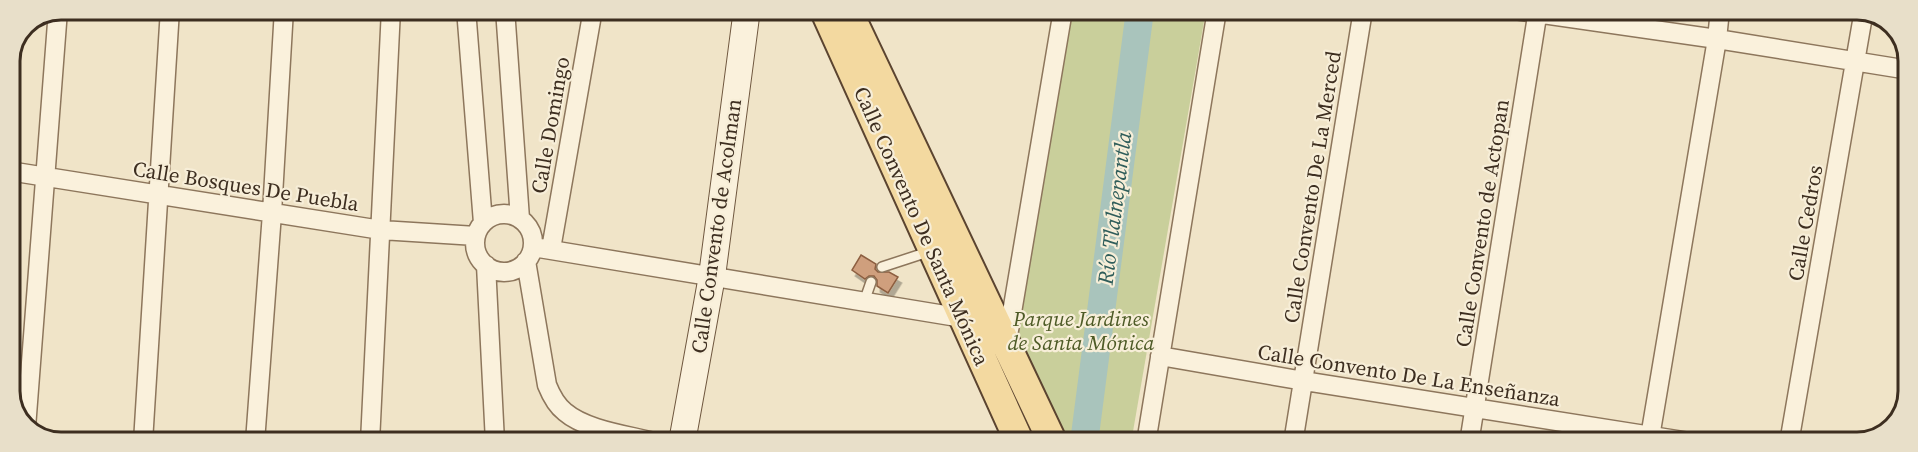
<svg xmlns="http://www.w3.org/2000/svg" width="1918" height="452" font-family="'Source Serif 4',serif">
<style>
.green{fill:#c9cf9b}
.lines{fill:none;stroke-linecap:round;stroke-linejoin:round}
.river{stroke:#a9c4bc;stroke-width:28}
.building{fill:#cf9f7d;stroke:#8d5f41;stroke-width:1.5;filter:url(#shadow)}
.lane-casing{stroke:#8d765c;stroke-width:12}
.street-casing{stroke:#8d765c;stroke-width:21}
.secondary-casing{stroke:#6f573f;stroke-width:28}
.primary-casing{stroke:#5b4430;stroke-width:32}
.lane{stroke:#faf1dc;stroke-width:9}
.street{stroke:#faf1dc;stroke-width:18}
.secondary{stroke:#faf1dc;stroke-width:26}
.primary{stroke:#f3d9a0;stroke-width:28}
.labels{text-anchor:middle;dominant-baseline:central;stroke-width:4.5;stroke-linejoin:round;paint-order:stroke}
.street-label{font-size:21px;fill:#3d2e20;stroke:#f7eed8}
.park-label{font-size:21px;font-style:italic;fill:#4d5a26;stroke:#f7eed8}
.water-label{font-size:22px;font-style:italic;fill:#2f5d5a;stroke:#f7eed8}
.rim{fill:none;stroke:#3d2e20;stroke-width:3}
</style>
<defs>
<filter id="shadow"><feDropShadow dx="3.5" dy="6" stdDeviation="0" flood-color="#0004"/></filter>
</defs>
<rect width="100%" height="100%" fill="#f0e4c8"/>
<path class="green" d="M1073,10h133l-75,433h-71l-51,-98z"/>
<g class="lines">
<path class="river" d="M1084,443l56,-433"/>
</g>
<path class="building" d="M861,255l15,9 -1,5 3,3h11l9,5 -10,16 -11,-7v-6l-3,-4h-5l-4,3 -13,-9z"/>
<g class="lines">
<defs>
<path id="lane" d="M882,267l49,-16
M864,302l7,-20"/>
<path id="street" d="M466,9l17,214
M505,9l15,210
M1515,10l202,29 192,31
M9,171l372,59 95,6
M475 243a29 29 0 1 1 58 0a29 29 0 1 1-58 0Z
M533,247l430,71
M551,249l42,-240
M526,261l21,124c4,10 9,20 18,27 21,18 62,23 89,30
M486,265l9,177
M1007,342l56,-332
M1160,356l144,25 392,62
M26,428l32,-418
M143,442l27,-433
M255,442l17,-229 12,-204
M370,442l21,-433
M1146,443l71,-433
M1293,443l70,-433
M1469,443l69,-433
M1649,443l68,-404 3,-29
M1789,443l75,-433"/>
<path id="secondary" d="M682,442l30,-166 35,-267"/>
<path id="primary" d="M824,9l196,434
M847,9l206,434"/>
</defs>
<use href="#lane" class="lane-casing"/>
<use href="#street" class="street-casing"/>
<use href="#secondary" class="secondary-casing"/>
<use href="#primary" class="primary-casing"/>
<use href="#lane" class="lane"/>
<use href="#street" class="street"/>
<use href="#secondary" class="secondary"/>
<use href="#primary" class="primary"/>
</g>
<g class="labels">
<g class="street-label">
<text transform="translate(550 125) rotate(-80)">Calle Domingo</text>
<text transform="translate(246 186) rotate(9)">Calle Bosques De Puebla</text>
<text transform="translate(1312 187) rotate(-81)">Calle Convento De La Merced</text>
<text transform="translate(1482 223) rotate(-81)">Calle Convento de Actopan</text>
<text transform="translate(1805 223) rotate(-80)">Calle Cedros</text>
<text transform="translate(716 226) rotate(-82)">Calle Convento de Acolman</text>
<text transform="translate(922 226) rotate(66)">Calle Convento De Santa Mónica</text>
<text transform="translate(1409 375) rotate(9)">Calle Convento De La Enseñanza</text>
</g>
<g class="park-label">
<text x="1081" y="318">Parque Jardines<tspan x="1081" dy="24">de Santa Mónica</tspan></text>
</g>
<g class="water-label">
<text transform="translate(1114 208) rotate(-83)">Río Tlalnepantla</text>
</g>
</g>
<path d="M0 0H1918V452H0ZM61 20H1857A41 41 0 0 1 1898 61V391A41 41 0 0 1 1857 432H61A41 41 0 0 1 20 391V61A41 41 0 0 1 61 20Z" fill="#e8dfc9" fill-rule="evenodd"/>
<path class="rim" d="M61 20H1857A41 41 0 0 1 1898 61V391A41 41 0 0 1 1857 432H61A41 41 0 0 1 20 391V61A41 41 0 0 1 61 20Z"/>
</svg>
